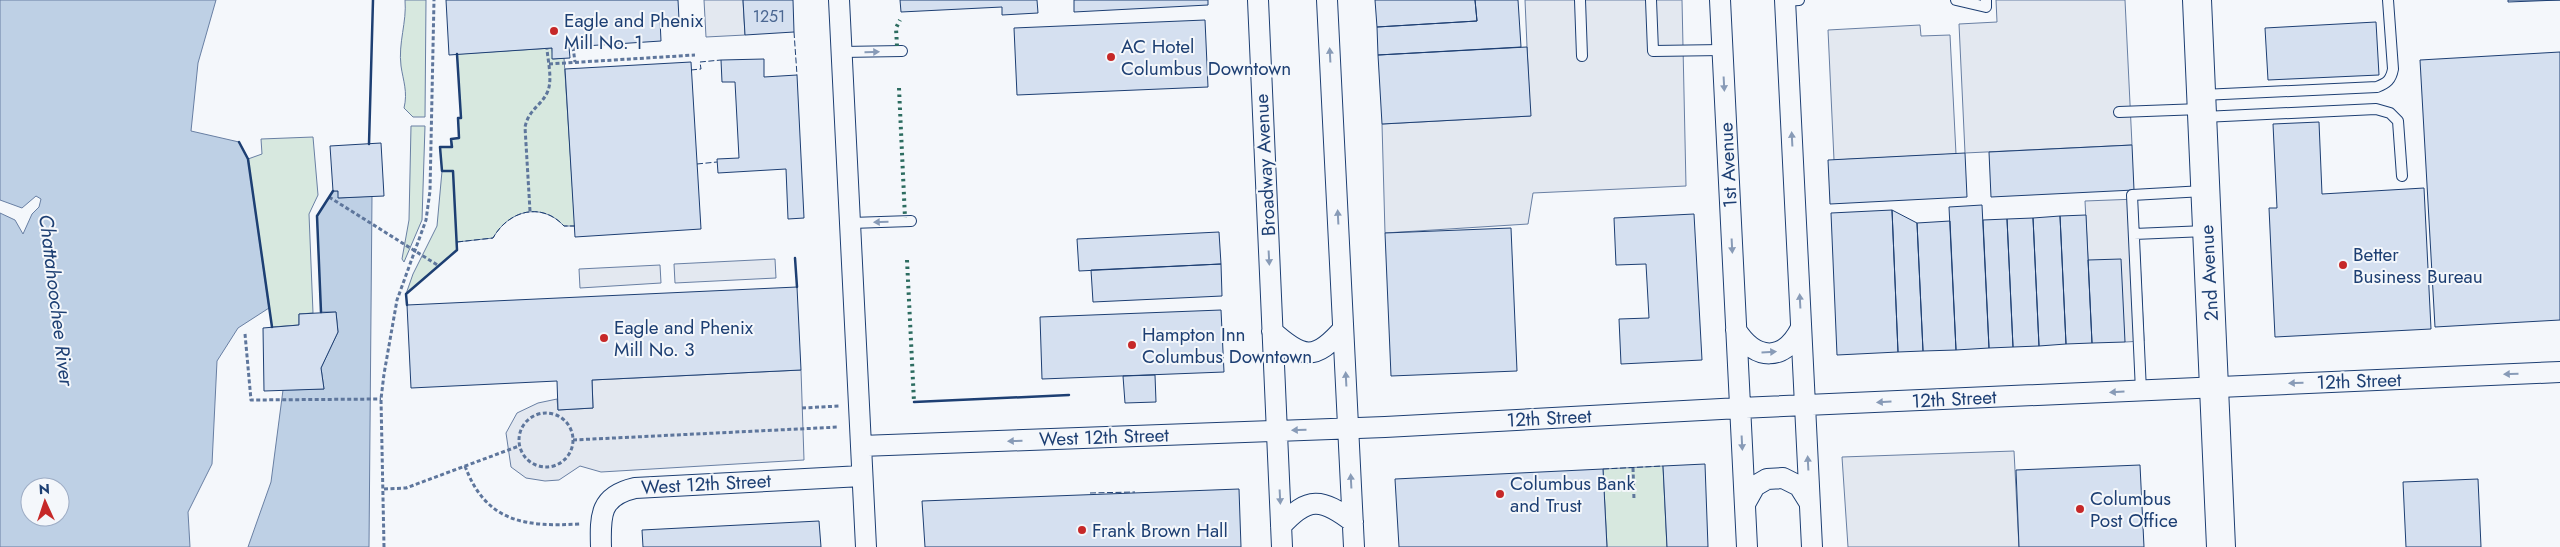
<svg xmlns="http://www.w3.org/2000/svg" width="2560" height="547" font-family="Jost,sans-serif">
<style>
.green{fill:#d7e8df;stroke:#687fa3}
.parking{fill:#e3e8f0;stroke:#687fa3}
.water{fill:#bed0e5;stroke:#687fa3;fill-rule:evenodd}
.building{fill:#d5e0f0;stroke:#1d3f73}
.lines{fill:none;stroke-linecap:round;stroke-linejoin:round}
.lane-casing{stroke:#1d3f73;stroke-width:12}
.street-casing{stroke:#1d3f73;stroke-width:22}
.secondary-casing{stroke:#1d3f73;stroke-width:30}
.path{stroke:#5e769c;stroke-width:3;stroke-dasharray:4 2.5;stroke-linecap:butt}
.lane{stroke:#f4f7fb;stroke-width:10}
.street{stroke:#f4f7fb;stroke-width:20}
.secondary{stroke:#f4f7fb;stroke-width:28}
.path-bridge{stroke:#5e769c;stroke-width:3;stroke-dasharray:4 2.5;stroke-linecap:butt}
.hedge{stroke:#2c6c60;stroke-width:4;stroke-dasharray:2.5 4;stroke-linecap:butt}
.fence{stroke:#1d3f73;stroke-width:1;stroke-dasharray:6 2.5;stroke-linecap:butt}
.wall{stroke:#1d3f73;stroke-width:2.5}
.oneway{fill:#889bb7}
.poi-dot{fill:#c62828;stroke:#f4f7fb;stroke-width:2}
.labels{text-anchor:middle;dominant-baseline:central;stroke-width:4;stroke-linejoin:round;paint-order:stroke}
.number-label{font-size:16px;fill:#4b6792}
.poi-label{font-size:19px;fill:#1d3f73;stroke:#f4f7fb;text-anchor:start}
.street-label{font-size:19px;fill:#1d3f73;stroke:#f4f7fb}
.water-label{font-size:20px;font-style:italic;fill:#1d3f73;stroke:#f4f7fb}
</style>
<rect width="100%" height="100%" fill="#f4f7fb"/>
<path class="green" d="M405,0h21l-1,117h-12l-9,-9c4,-16 -1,-28 -3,-42 -3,-23 6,-44 4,-66z
M552,48l1,11 11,-1 11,168h-11c-23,-25 -56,-15 -71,12l-36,4v8l-51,44 7,-20 24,-48 5,-55 -2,-24h11v-8l8,-1 -1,-20 3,-1 -4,-63z
M411,126h14l-3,94 -18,42 -2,-3 7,-39z
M313,137l5,58 -9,19 4,99 -14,1v11l-27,2 -24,-168 14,-5 -1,-15z
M1663,466l4,81h-60l-4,-78z"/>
<path class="parking" d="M704,0h39l2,35 -39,2z
M1525,0h157l4,186 -153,7 -5,31 -143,9 -3,-109 148,-8z
M1996,0h129l7,145 -167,8 -6,-129 38,-2z
M1920,25l1,11 29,-1 6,119 -122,6 -6,-130z
M2137,199l7,142 -19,1 -37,-82 -3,-59z
M775,259l1,19 -101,5 -1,-19z
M660,265l1,18 -81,5 -1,-19z
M801,370l3,90 -203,12 -21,-6 -21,14 -14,1 -19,-3 -15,-11 -5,-34 11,-20 21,-10 19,-4 1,11 35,-2 -1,-28z
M2014,451l5,96h-171l-6,-90z"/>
<path class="water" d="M0,0h216l-18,63 -7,68 48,11 9,17 21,149 -31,20 -21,33 -5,103 -24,48 2,35h-190v-334l15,7 8,14 9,-20 7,-7 2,-8 -5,-3 -14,12 -22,-8zM30,487h30v30h-30z
M333,191h5l1,7 33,-2 -3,351h-121l23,-65 12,-92 41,-1 -3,-21 17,-36 -2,-20h-15l-4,-96z"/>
<path class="building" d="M446,0h232l1,19 -19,1 1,21 -92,6 1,11 -18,1v-11l-103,7z
M743,0h50l1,32 -49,3z
M900,0h137l1,13 -36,2v-8l-101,5z
M1074,0h134v5l-134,7z
M1375,0h100l2,21 -100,6z
M1475,0h43l3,47 -143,8 -1,-28 100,-6z
M2508,0h52l-52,2z
M1205,20l3,67 -191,8 -3,-67z
M2376,22l3,53 -111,5 -3,-52z
M1527,47l4,69 -149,8 -4,-69z
M2560,52v268l-125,7 -15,-267z
M764,59v18l33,-2 7,143 -16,1 -2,-50 -68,4 -1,-14 22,-1 -4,-76h-13l-1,-22z
M691,62l10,167 -126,8 -10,-168z
M2319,122l3,72 102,-6 7,141 -156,8 -6,-129h8l-4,-84z
M381,143l3,53 -46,2v-7h-5l-3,-45z
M2132,145l2,45 -143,7 -2,-45z
M1965,153l2,44 -137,7 -2,-44z
M1982,205l7,143 -33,2 -7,-143z
M1892,210l6,142 -61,3 -6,-142z
M1892,210l25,13 6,128 -25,1z
M1694,214l8,146 -81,4 -2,-45 30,-1 -3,-54 -30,1 -2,-47z
M2086,215l6,128 -26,1 -6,-128z
M2060,216l6,128 -27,2 -6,-128z
M2033,218l6,128 -26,1 -6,-128z
M2007,219l6,128 -24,1 -6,-128z
M1950,221l6,129 -33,1 -6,-128z
M1511,228l6,143 -126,5 -6,-143z
M1219,232l2,32 -142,7 -2,-32z
M2121,259l4,83 -33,1 -4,-83z
M1221,264l1,32 -129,6 -2,-32z
M797,287l4,83 -209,10 1,28 -35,2 -1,-29 -146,7 -4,-83z
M1221,310l3,62 -182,7 -2,-62z
M336,312l2,20 -17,36 3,21 -60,2 -1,-63 36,-3v-11z
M1155,375l1,27 -31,1 -2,-27z
M1705,464l3,83h-41l-4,-81z
M2140,465l4,82h-125l-3,-77z
M1603,469l4,78h-208l-4,-68z
M2478,479l3,68h-75l-3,-65z
M1239,489l2,58h-316l-3,-46z
M819,521l2,26h-178l-1,-17z"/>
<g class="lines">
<defs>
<path id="lane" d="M1580,0l2,56
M1651,0l2,51 69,-1
M1956,0l30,7v-7
M1785,1l14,-1
M842,52l60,-1
M2202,95l175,-8c10,-4 14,-7 16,-18l-5,-69
M2119,112l82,-3
M2203,117l173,-8 14,4 8,8 4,55
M851,223l60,-2
M2134,234l72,-3
M2141,391l-9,-196 72,-4"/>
<path id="street" d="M839,0l27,547
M1258,0l24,547
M1327,0l27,547
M1720,0l27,547
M1785,0l27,547
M1736,330c20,31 48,32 65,-2
M1272,331c31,28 43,30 71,-2
M861,446l524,-19 355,-19 820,-36
M1745,504l10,-18 12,-7 16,-1 16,8 10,16
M1281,526c27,-30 41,-28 72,-4
M601,547c-1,-32 -1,-51 34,-59l227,-12"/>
<path id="secondary" d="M2197,0l24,547"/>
</defs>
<use href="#lane" class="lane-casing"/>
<use href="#street" class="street-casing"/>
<use href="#secondary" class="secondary-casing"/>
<path class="path" d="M573,47l2,15
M549,64l146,-9
M530,211l-5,-84c4,-18 15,-20 22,-34 6,-12 1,-31 0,-44
M245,334l6,66 130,-1
M802,408l37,-2
M519 440a27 27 0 1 1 54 0a27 27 0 1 1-54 0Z
M573,440l266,-13
M465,466c21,57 61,61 115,58
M1633,468l1,32
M384,489l22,-1 113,-42
M384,547l-3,-148 3,-25 13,-74 29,-80 4,-29 4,-191"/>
<use href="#lane" class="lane"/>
<use href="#street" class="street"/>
<use href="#secondary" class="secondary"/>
<path class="path-bridge" d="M329,197l110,69"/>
<path class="hedge" d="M897,46l-1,-18 4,-8
M899,88l6,130
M907,260l7,142"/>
<path class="fence" d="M794,32l3,43
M691,70l10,-1 -1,-7 21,-2
M697,164l20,-2
M457,242l36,-4c15,-27 48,-37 71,-12h11
M1603,469l60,-3
M1090,493l45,-1"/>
<path class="wall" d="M239,142l9,17 24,168
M369,144l4,-144
M795,258l2,29
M407,305l-1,-11 51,-44 -4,-79h-11l-2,-24h12l-1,-8 8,-1 -1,-20h3l-4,-64
M321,312l-4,-96 16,-25
M914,402l155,-7"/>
</g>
<defs><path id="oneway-solid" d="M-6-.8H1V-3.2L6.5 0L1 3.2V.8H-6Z" transform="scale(1.25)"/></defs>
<g class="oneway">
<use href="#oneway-solid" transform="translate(872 52) rotate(-1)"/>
<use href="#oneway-solid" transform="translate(1330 55) rotate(-93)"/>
<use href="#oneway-solid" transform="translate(1724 84) rotate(87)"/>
<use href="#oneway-solid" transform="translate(1792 139) rotate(-93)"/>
<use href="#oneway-solid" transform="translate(1338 217) rotate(-93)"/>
<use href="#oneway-solid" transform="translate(881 222) rotate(178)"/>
<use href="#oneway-solid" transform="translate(1732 246) rotate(87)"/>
<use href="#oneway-solid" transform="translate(1269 258) rotate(87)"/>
<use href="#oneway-solid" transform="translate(1800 301) rotate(-93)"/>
<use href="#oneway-solid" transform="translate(1769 352) rotate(-3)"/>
<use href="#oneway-solid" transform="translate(2511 374) rotate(178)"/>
<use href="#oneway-solid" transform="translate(1346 379) rotate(-93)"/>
<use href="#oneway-solid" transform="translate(2296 383) rotate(178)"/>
<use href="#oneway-solid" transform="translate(2117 392) rotate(177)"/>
<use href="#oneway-solid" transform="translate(1884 402) rotate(177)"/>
<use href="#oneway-solid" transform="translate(1299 430) rotate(178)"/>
<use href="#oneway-solid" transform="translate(1015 441) rotate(178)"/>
<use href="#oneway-solid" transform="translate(1742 443) rotate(87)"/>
<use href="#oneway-solid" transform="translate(1808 463) rotate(-93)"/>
<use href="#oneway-solid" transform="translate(1351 481) rotate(-93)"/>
<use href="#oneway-solid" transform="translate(1280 497) rotate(87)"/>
</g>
<g class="poi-dot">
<circle cx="554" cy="31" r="5"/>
<circle cx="1111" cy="57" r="5"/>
<circle cx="2343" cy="265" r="5"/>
<circle cx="604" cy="338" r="5"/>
<circle cx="1132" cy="345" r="5"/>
<circle cx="1500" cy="494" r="5"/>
<circle cx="2080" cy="509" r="5"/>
<circle cx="1082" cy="530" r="5"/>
</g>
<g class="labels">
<g class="number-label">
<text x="769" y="16">1251</text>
</g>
<g class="poi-label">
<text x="564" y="20">Eagle and Phenix<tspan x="564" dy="22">Mill No. 1</tspan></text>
<text x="1121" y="46">AC Hotel<tspan x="1121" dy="22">Columbus Downtown</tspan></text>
<text x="2353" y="254">Better<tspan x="2353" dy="22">Business Bureau</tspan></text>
<text x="614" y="327">Eagle and Phenix<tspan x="614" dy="22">Mill No. 3</tspan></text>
<text x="1142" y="334">Hampton Inn<tspan x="1142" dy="22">Columbus Downtown</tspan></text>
<text x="1510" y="483">Columbus Bank<tspan x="1510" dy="22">and Trust</tspan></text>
<text x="2090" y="498">Columbus<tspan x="2090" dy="22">Post Office</tspan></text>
<text x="1092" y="530">Frank Brown Hall</text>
</g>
<g class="street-label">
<text transform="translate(1265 165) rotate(-93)">Broadway Avenue</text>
<text transform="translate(1728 165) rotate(-93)">1st Avenue</text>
<text transform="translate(2209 273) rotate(-93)">2nd Avenue</text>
<text transform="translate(2359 381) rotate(-2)">12th Street</text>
<text transform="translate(1954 399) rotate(-3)">12th Street</text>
<text transform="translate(1549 418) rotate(-3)">12th Street</text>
<text transform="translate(1104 437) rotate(-2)">West 12th Street</text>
<text transform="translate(706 484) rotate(-3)">West 12th Street</text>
</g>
<g class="water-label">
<text transform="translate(56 300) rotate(83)">Chattahoochee River</text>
</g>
</g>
<g transform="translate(45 502) rotate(357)"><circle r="24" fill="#f4f7fb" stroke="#9eadc5"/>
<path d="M0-4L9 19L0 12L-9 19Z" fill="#c62828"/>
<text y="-8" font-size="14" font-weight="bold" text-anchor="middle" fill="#1d3f73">N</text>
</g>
</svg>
